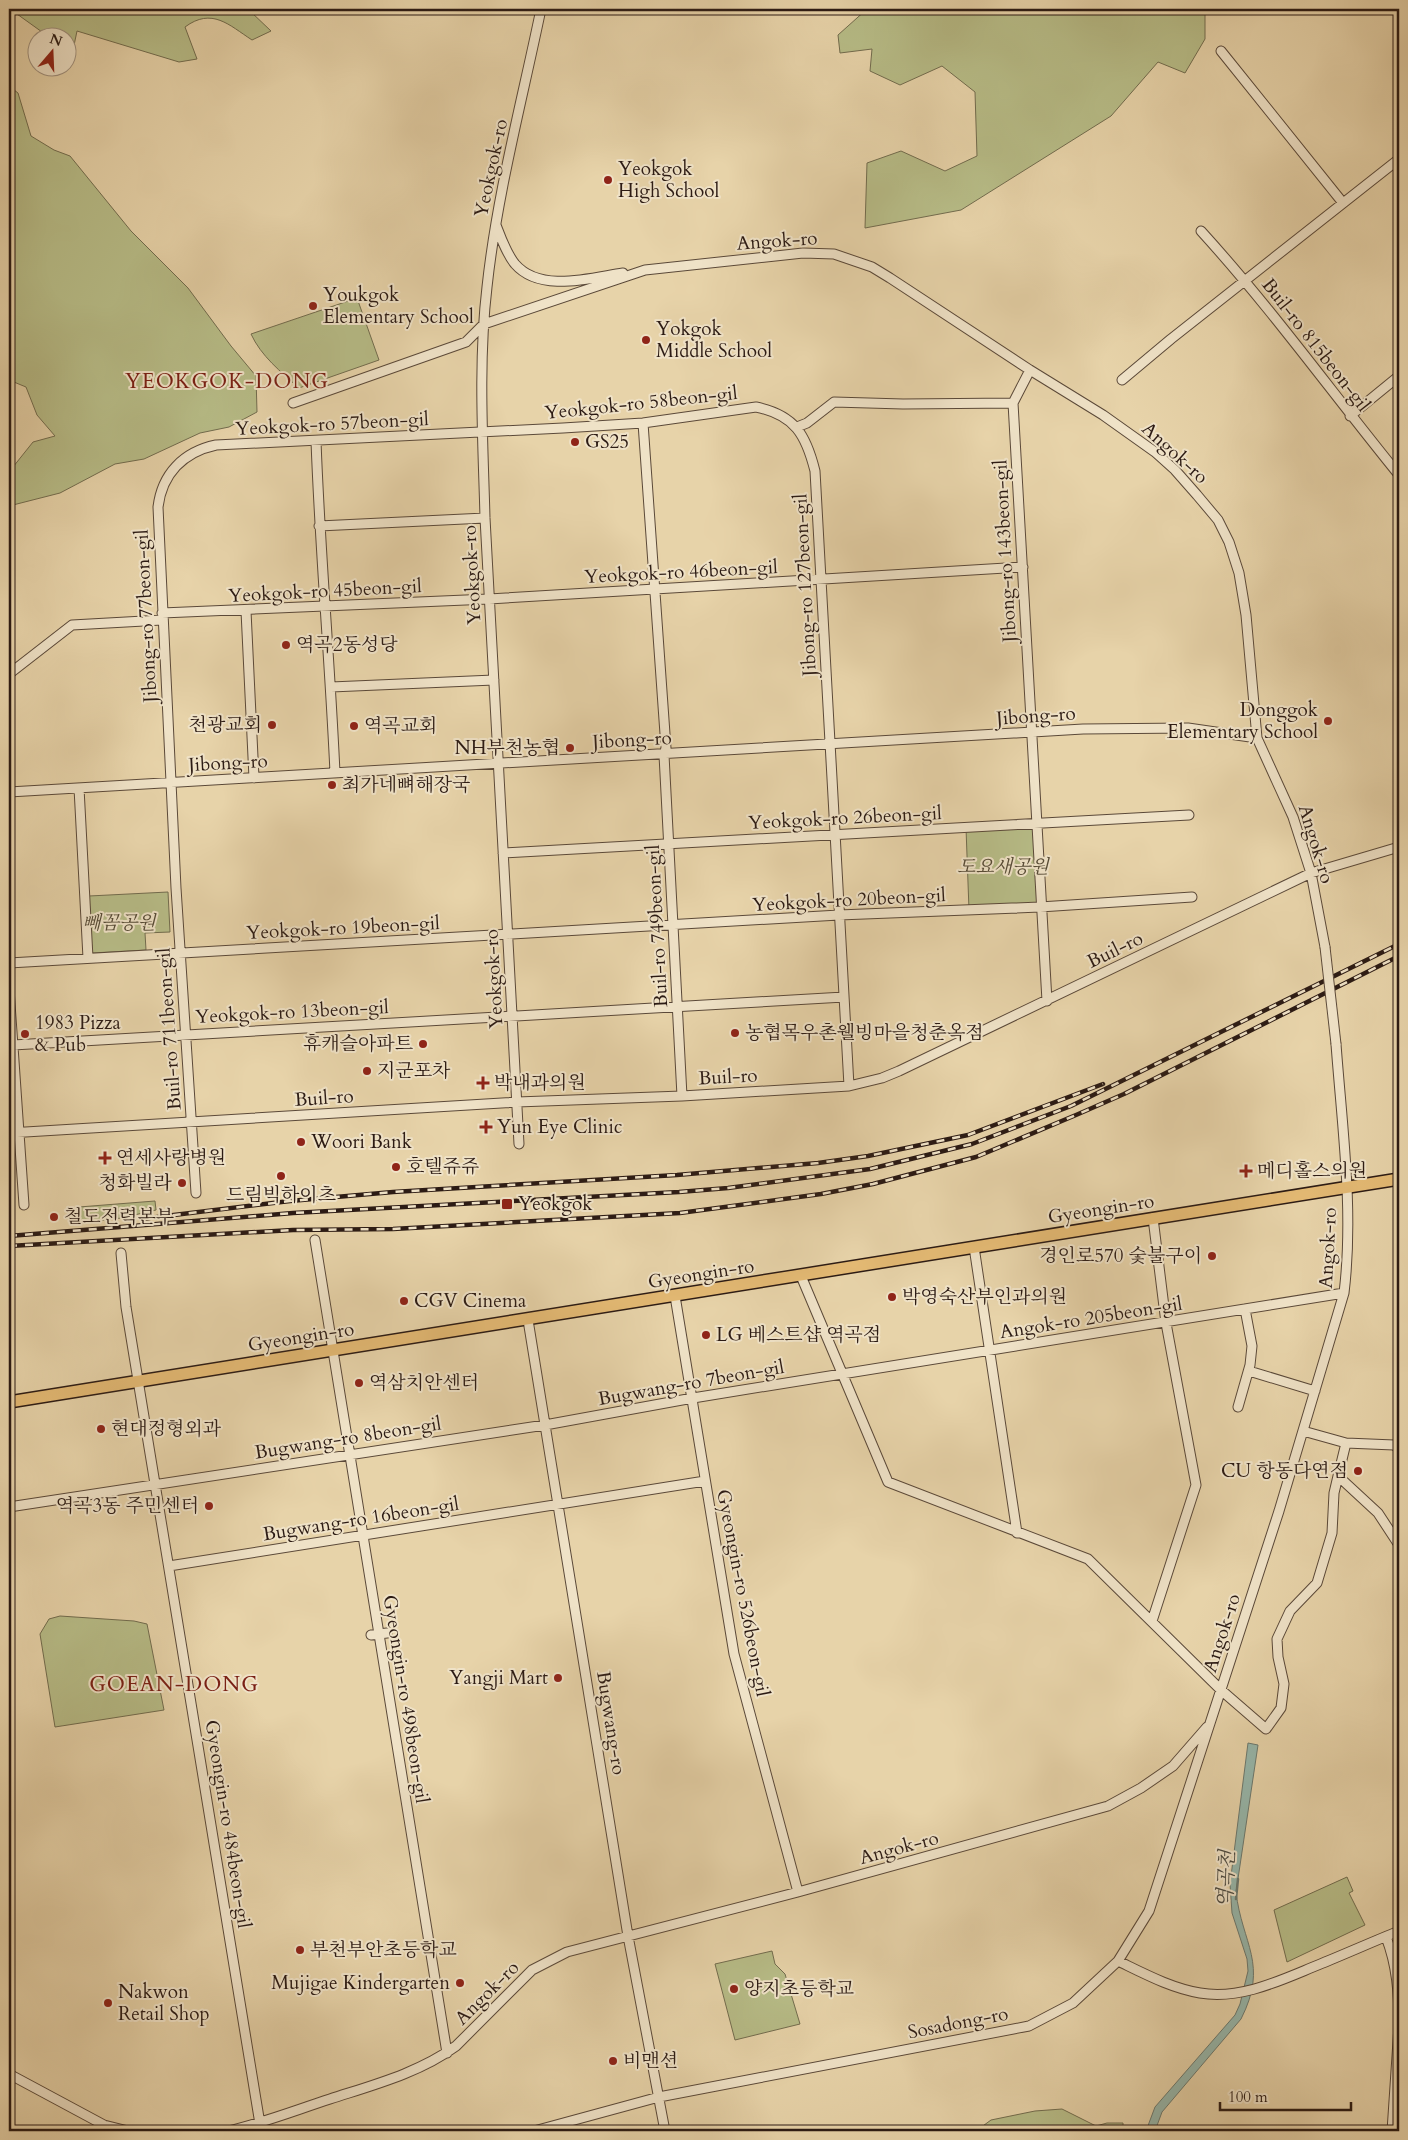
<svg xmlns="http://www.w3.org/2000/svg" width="1408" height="2140" font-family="Cardo,'Noto Serif KR',serif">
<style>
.green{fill:#b7bc87;stroke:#726c4e}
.water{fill:#97b7ab;stroke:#6c796f}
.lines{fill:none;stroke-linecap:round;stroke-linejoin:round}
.stream{stroke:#6c796f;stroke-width:2.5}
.minor-casing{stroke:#5b4939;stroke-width:11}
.major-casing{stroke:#2c1b14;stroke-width:14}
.minor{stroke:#efe2c7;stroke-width:9}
.major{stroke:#e4ba74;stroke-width:11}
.rail-casing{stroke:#2c1b14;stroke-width:4.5}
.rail{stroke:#efe2c7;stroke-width:2.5;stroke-dasharray:8;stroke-linecap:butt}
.minor-bridge-casing{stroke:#5b4939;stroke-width:11;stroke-linecap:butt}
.minor-bridge{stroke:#efe2c7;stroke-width:9}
.poi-dot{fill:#8f2418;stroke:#efe2c7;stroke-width:2}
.labels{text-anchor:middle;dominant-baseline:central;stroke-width:4;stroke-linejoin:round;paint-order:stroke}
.street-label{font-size:19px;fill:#2c1b14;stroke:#efe2c7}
.poi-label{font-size:19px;fill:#2c1b14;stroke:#efe2c7;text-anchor:start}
.park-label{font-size:19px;font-style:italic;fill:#564b36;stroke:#efe2c7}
.water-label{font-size:20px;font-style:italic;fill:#4c4a41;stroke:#efe2c7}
.quarter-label{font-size:21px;letter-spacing:1px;fill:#7a1f14;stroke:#efe2c7}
</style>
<rect width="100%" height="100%" fill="#e7d3a9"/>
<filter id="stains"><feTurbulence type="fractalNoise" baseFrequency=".004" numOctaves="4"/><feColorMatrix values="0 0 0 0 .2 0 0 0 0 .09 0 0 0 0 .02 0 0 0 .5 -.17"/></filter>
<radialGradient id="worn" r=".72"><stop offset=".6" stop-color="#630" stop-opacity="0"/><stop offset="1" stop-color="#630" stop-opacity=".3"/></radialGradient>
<path class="green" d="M10,9h231l9,2 21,20 -19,9c-23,-15 -40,-33 -67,-13l12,32 -18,3 -102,-31 -5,24 -4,-4v-13l-19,-1z
M867,9h338v30l-20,34 -27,-11 -47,54 -150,94 -96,18 2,-65 34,-12 44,20 32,-15 -2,-64 -33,-26 -42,19 -30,-14 2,-22 -32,4 -2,-18z
M9,86l9,7 13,43 23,14 16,6 61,75 57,57 43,58 25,30 1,36 -28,15 -29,6 -56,26 -29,5 -55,29 -51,13v-34l24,-30 22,-6 -18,-21 -11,-28 -17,-7z
M357,298l22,62 -80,28c-18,-16 -38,-32 -48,-54z
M1036,824l4,83 -71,3 -3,-82z
M168,892l2,40 -25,1 1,17 -54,3 -3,-57z
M155,1201l1,9 -35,8 -41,5 -1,-16z
M60,1616l74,5 13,3 17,86 -109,17 -15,-93 9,-15z
M1347,1877l6,14 -4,2 16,32 -78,37 -13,-52z
M772,1951l3,13 10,10 15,50 -65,16 -20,-76z
M1062,2109l34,17 11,-3h16v8h-147l15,-11 44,-9z"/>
<path class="water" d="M1248,1743l10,2 -22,147c6,52 33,72 5,127l-79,93 -7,19h-9l9,-24 80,-92 5,-11 8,-33 -1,-12 -15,-46 -2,-29z"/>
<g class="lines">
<path class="stream" d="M1236,1899l2,-20"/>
<defs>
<path id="minor" d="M1398,9l1,1
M1221,51l122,152
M496,225c5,13 10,28 19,39 25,29 75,14 108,9
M1201,231c71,78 132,163 198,244
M1030,370l-17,33 34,598
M1122,380l49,-41 228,-180
M293,403l173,-61 18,-18 161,-54 158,-17 31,1 38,13 18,11 140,92 73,45 52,37 20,18 22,25 21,25 11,22 10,31 7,42 11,123 36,79 18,56 14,74
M1350,416l49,-40
M643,423l23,325 -2,7 18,341
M797,427l10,-4 27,-21 69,2 110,-1
M316,441c4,111 14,221 19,332
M319,526l166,-8
M246,611l8,167
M162,613l327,-14 534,-32
M9,674l63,-49 90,-5
M331,687l163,-7
M79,788l9,170
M9,792l1074,-63 105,-1 69,10
M503,853l686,-38
M9,963l830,-48 201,-8 152,-10
M9,989l15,216
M13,1045l831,-48
M9,1133l508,-31 165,-6 167,-10 33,-8 17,-7 412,-198 88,-26
M519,1144l-34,-626c-2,-76 -7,-155 2,-231 10,-93 35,-186 54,-278
M196,1193l-20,-305 -18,-381c4,-33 25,-55 58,-62l347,-17 80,-5 113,-16c39,8 50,28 59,64l34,615
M315,1240l132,813
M974,1247l43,286
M121,1253l5,54 134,817
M801,1276l87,206 200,77 133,131 45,39 15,-21 3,-24 -6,-27 -1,-18 13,-28 27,-28 15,-50 2,-40 4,-17
M675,1296l59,358 64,238
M528,1320l100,616 37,195
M1249,1371l66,20
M1238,1407l12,-42 2,-19 -7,-37
M1303,1431l43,12 48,2 5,4
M1346,1443l-8,33 40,37 21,32
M9,1507l536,-82 148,-27 651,-105
M169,1566l536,-85
M1152,1621l44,-136 -30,-162 -13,-105
M371,1635l16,-2
M1386,1937c11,28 13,57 13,87
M1118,1961c27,13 53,27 82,32 41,7 81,-13 118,-28 27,-11 54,-23 81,-34
M9,2074l95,51 24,6
M228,2131c35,-8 68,-21 102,-32 43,-14 89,-26 126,-53l76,-76 35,-18 231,-60 310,-86 33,-18 32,-22 34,-39
M534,2131l125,-34 370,-71 44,-23 45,-42 31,-50 130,-400 65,-218c10,-82 -2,-167 -8,-249
M1392,2131l7,-105"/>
<path id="major" d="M9,1402l1390,-223"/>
</defs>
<use href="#minor" class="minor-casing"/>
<use href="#major" class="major-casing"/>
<use href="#minor" class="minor"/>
<use href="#major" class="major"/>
<defs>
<path id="rail" d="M141,1219l149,-18 103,-9 284,-17 141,-12 50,-7 100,-21 135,-51
M9,1236l284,-23 386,-21 49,-4 142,-19 102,-25 99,-38 328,-162
M9,1246l284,-16 100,-1 287,-16 141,-19 52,-10 103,-27 100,-42 48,-21 275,-138"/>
</defs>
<use href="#rail" class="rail-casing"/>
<use href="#rail" class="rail"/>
<defs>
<path id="minor-bridge" d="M1325,947l11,97"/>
</defs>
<use href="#minor-bridge" class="minor-bridge-casing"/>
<use href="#minor-bridge" class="minor-bridge"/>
</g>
<g class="poi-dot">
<circle cx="608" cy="180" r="5"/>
<circle cx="313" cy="306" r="5"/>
<circle cx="646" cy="340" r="5"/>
<circle cx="575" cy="442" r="5"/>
<circle cx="286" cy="645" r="5"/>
<circle cx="1328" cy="721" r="5"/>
<circle cx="272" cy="725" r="5"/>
<circle cx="354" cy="726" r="5"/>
<circle cx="570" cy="748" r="5"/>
<circle cx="332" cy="785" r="5"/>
<circle cx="735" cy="1033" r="5"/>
<circle cx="25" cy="1034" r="5"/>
<circle cx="423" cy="1044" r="5"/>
<circle cx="367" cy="1071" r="5"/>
<path d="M480.5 1075.5h5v5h5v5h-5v5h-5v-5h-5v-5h5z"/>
<path d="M483.5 1119.5h5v5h5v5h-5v5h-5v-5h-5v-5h5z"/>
<circle cx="301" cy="1142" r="5"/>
<path d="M102.5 1150.5h5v5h5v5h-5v5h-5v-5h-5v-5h5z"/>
<circle cx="396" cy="1167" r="5"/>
<path d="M1243.5 1163.5h5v5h5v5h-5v5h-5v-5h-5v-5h5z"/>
<circle cx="281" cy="1176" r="5"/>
<circle cx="182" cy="1183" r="5"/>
<rect x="501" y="1198" width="12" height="12" rx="2.5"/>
<circle cx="54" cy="1217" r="5"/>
<circle cx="1212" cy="1256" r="5"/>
<circle cx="892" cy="1297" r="5"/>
<circle cx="404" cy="1301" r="5"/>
<circle cx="706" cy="1335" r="5"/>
<circle cx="359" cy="1383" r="5"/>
<circle cx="101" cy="1429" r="5"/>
<circle cx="1358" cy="1471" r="5"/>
<circle cx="209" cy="1506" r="5"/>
<circle cx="558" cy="1678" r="5"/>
<circle cx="300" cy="1950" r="5"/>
<circle cx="460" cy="1983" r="5"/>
<circle cx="734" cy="1989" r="5"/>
<circle cx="108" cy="2003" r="5"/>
<circle cx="613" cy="2061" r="5"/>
</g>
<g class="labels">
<g class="street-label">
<text transform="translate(491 168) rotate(-78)">Yeokgok-ro</text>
<text transform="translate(777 241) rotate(-4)">Angok-ro</text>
<text transform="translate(1316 345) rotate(52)">Buil-ro 815beon-gil</text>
<text transform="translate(641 403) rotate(-6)">Yeokgok-ro 58beon-gil</text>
<text transform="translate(332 424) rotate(-3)">Yeokgok-ro 57beon-gil</text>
<text transform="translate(1175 453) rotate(42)">Angok-ro</text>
<text transform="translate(1005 551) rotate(-93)">Jibong-ro 143beon-gil</text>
<text transform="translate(681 572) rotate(-3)">Yeokgok-ro 46beon-gil</text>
<text transform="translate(472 575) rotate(-93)">Yeokgok-ro</text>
<text transform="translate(805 585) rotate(-93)">Jibong-ro 127beon-gil</text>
<text transform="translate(325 591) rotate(-3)">Yeokgok-ro 45beon-gil</text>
<text transform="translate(146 616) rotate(-93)">Jibong-ro 77beon-gil</text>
<text transform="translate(1036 716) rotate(-4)">Jibong-ro</text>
<text transform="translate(632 740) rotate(-3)">Jibong-ro</text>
<text transform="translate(228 763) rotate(-3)">Jibong-ro</text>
<text transform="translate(845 818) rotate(-3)">Yeokgok-ro 26beon-gil</text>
<text transform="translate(1316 844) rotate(73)">Angok-ro</text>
<text transform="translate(849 900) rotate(-3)">Yeokgok-ro 20beon-gil</text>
<text transform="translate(657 926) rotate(-93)">Buil-ro 749beon-gil</text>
<text transform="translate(343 928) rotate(-3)">Yeokgok-ro 19beon-gil</text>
<text transform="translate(1115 950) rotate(-26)">Buil-ro</text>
<text transform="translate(494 979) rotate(-93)">Yeokgok-ro</text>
<text transform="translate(292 1012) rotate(-3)">Yeokgok-ro 13beon-gil</text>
<text transform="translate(169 1029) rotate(-94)">Buil-ro 711beon-gil</text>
<text transform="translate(728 1077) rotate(-3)">Buil-ro</text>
<text transform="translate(324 1098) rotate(-4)">Buil-ro</text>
<text transform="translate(1101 1209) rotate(-9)">Gyeongin-ro</text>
<text transform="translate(1328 1248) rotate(-87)">Angok-ro</text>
<text transform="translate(701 1274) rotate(-9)">Gyeongin-ro</text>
<text transform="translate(1091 1318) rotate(-9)">Angok-ro 205beon-gil</text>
<text transform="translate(301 1337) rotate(-9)">Gyeongin-ro</text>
<text transform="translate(691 1383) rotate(-10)">Bugwang-ro 7beon-gil</text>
<text transform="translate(348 1438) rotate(-9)">Bugwang-ro 8beon-gil</text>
<text transform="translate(361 1519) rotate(-9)">Bugwang-ro 16beon-gil</text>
<text transform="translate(743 1593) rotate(79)">Gyeongin-ro 526beon-gil</text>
<text transform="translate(1222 1633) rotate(-72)">Angok-ro</text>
<text transform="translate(406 1699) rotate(81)">Gyeongin-ro 498beon-gil</text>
<text transform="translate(611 1723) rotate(81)">Bugwang-ro</text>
<text transform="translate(228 1824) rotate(81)">Gyeongin-ro 484beon-gil</text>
<text transform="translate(899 1848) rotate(-15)">Angok-ro</text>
<text transform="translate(487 1993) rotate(-45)">Angok-ro</text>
<text transform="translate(958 2023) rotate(-11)">Sosadong-ro</text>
</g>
<g class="poi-label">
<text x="618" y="169">Yeokgok<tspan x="618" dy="22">High School</tspan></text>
<text x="323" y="295">Youkgok<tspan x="323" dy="22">Elementary School</tspan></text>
<text x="656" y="329">Yokgok<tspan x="656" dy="22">Middle School</tspan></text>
<text x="585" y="442">GS25</text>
<text x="296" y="645">역곡2동성당</text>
<text x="1318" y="710" text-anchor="end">Donggok<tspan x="1318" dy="22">Elementary School</tspan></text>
<text x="262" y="725" text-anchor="end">천광교회</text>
<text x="364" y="726">역곡교회</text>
<text x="560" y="748" text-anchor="end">NH부천농협</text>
<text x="342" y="785">최가네뼈해장국</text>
<text x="35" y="1023">1983 Pizza<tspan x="35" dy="22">&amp; Pub</tspan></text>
<text x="745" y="1033">농협목우촌웰빙마을청춘옥점</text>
<text x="413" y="1044" text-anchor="end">휴캐슬아파트</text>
<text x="377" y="1071">지군포차</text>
<text x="494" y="1083">박내과의원</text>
<text x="497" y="1127">Yun Eye Clinic</text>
<text x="311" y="1142">Woori Bank</text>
<text x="116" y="1158">연세사랑병원</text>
<text x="406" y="1167">호텔쥬쥬</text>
<text x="1257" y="1171">메디홀스의원</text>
<text x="172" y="1183" text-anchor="end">청화빌라</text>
<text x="281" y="1195" text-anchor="middle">드림빅하이츠</text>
<text x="518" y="1204">Yeokgok</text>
<text x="64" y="1217">철도전력본부</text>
<text x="1202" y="1256" text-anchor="end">경인로570 숯불구이</text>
<text x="902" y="1297">박영숙산부인과의원</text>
<text x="414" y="1301">CGV Cinema</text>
<text x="716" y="1335">LG 베스트샵 역곡점</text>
<text x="369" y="1383">역삼치안센터</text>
<text x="111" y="1429">현대정형외과</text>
<text x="1348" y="1471" text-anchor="end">CU 항동다연점</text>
<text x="199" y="1506" text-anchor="end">역곡3동 주민센터</text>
<text x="548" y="1678" text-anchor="end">Yangji Mart</text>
<text x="310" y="1950">부천부안초등학교</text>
<text x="450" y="1983" text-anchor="end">Mujigae Kindergarten</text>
<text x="744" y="1989">양지초등학교</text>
<text x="118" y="1992">Nakwon<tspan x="118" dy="22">Retail Shop</tspan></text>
<text x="623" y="2061">비맨션</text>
</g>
<g class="park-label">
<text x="1003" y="867">도요새공원</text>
<text x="119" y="923">빼꼼공원</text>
</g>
<g class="water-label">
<text transform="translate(1226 1879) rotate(-87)">역곡천</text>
</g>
<g class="quarter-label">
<text x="227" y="381">YEOKGOK-DONG</text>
<text x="174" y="1684">GOEAN-DONG</text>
</g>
</g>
<rect width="1408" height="2140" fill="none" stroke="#e7d3a9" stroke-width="30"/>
<rect x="10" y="10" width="1388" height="2120" fill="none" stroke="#2c1b14" stroke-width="2.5"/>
<rect x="15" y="15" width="1378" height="2110" fill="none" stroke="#2c1b14"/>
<g transform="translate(52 52) rotate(19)"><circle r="24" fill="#efe2c7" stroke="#a1927f"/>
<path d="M0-4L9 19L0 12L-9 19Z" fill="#8f2418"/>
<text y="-8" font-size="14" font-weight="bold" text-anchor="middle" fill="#2c1b14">N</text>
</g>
<path d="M1220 2102v8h131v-8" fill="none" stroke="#2c1b14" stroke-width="2.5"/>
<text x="1228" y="2102" font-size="15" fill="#2c1b14" stroke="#efe2c7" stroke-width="4" paint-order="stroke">100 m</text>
<rect width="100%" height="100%" filter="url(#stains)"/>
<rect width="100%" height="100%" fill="url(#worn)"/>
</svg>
